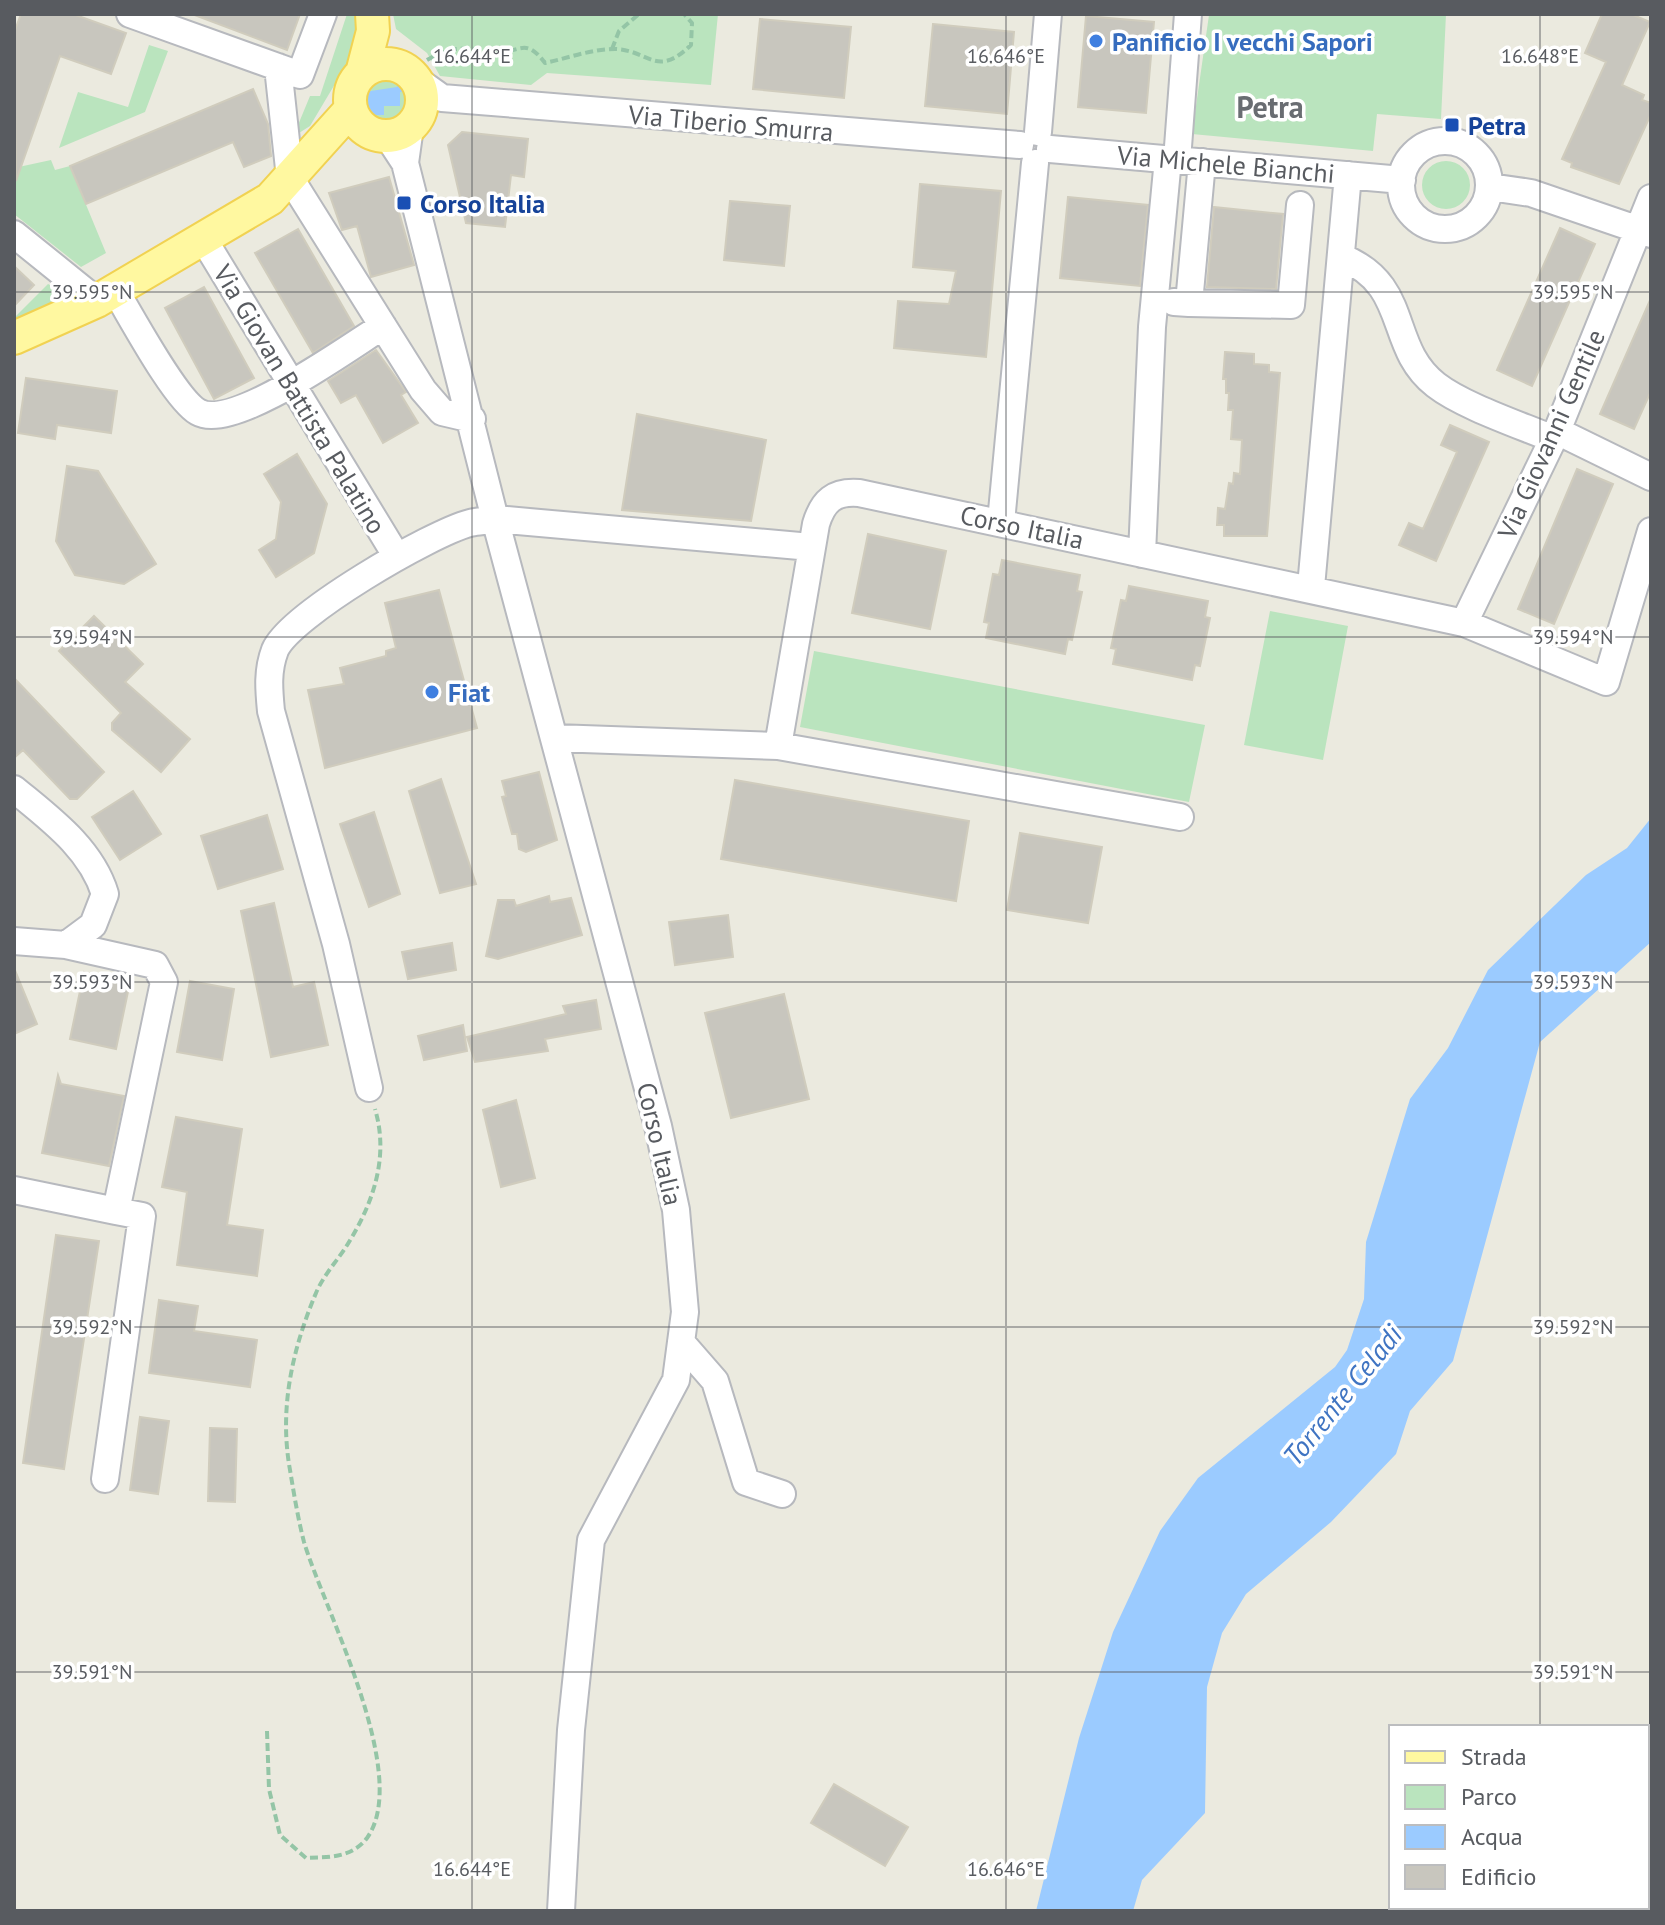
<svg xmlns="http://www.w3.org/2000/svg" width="1665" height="1925" font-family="'PT Sans',sans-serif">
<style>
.green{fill:#bae4be}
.water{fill:#9bcbff}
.building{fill:#c8c6be;stroke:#d0ccbd;stroke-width:2}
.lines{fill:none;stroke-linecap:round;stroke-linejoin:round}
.minor-casing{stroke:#b7b9be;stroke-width:30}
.major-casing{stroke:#f1d252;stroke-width:36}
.path{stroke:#94c5a6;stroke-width:4;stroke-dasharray:8 4;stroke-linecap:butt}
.minor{stroke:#fff;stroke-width:26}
.major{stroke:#fff8a0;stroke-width:32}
.ticks{fill:none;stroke:#585b60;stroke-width:2;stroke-opacity:0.45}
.shop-dot{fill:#3f7fe0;stroke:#fff;stroke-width:3}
.transit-dot{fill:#1a4fb4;stroke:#fff;stroke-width:3}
.labels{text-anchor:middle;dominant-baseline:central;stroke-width:7;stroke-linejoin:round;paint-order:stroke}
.shop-label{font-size:26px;font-weight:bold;fill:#366cbe;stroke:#fff;text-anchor:start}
.street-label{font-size:26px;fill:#585b60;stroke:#fff}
.transit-label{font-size:26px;font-weight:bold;fill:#164399;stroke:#fff;text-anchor:start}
.water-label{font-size:28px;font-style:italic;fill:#3f74c2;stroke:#fff}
.quarter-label{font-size:30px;font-weight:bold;fill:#696d72;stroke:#fff}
.ticks-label{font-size:20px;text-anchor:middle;fill:#585b60;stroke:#fff;stroke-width:7;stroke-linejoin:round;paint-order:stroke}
</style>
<rect width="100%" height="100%" fill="#ebeadf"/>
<path class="green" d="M347,14h10v27l-3,11 -44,74 -11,7 -1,-8 12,-29h10z
M393,14h325l-7,71 -164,-12 -16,12 -91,-9 -13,-23 -31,-24z
M1346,14h100l-5,105 -64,-5 -4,37 -181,-17 17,-119z
M149,45l19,6 -23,61 -86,36 19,-56 50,15z
M357 101a30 30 0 1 1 60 0a30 30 0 1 1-60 0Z
M51,160l4,10 15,-4 36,87 -25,14 -67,-53v-46z
M1422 185a24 24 0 1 1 48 0a24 24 0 1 1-48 0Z
M48,284l25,12 -59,25v-3z
M1270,611l78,15 -25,134 -79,-15z
M814,651l391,74 -16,77 -389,-75z"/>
<path class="water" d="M397,80h13v12h-10v14h-16v9h-20v-23l33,-5z
M1651,818v124l-111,100 -87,319 -43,50 -14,43 -65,68 -85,72 -24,39 -15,54 -2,126 -63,67 -9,31h-97l43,-173 34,-106 47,-101 38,-53 137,-111 12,-17 17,-51 2,-57 44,-143 38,-51 40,-78 98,-95 41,-27z"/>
<path class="building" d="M21,14h52l53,19 -15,41 -51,-18 -44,125 -2,-148z
M192,14h108l-13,36z
M1602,14h29l19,8 -28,63 22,10 -2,5 9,3v11l-32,70 -48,-17 1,-4 -10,-4 44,-97 -21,-9z
M1086,16l68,6 -8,91 -68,-6z
M760,19l91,8 -7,71 -91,-9z
M933,24l81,8 -7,82 -82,-8z
M253,89l15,35 3,32 -27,11 -11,-25 -147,62 -16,-38z
M462,132l66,7 -4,38 -13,-2 -6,52 -39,-4 -18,-78z
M389,177l25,88 -43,12 -14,-51 -15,4 -13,-37z
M920,184l81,7 -15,166 -92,-9 4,-47 51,3 7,-33 -43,-4z
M1068,197l80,8 -8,81 -80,-8z
M730,201l60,5 -6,60 -60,-6z
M1214,207l69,7 -7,75 -69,-2z
M1560,228l35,16 -63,142 -35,-16z
M298,229l56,97 -41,27 -58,-100z
M14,266l20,19 -20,21z
M204,287l50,91 -40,21 -49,-91z
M1651,298v93l-17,38 -34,-15z
M376,350l30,42 -5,3 17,28 -35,20 -27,-48 -15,8 -13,-22z
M1225,352l29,2v10l15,1v7l11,1 -13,163h-43v-11h-7l1,-17 7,1 4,-26 4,1 1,-11 6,1 2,-34 -11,-1 2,-29h-5l1,-17h-3v-14h-3z
M26,378l91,13 -6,42 -54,-8 -2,14 -37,-6z
M637,414l129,26 -15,81 -129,-11z
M1450,425l39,17 -53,119 -37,-16 10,-22 14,6 34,-77 -16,-7z
M297,454l30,50 -13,49 -38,24 -17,-27 17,-11 5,-37 -17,-28z
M67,466l31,5 58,93 -32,20 -49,-9 -19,-34z
M1577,469l36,15 -59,140 -36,-15z
M868,534l78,17 -16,78 -78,-16z
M1002,560l78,15 -3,16 5,1 -10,48 -4,-1 -3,15 -79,-16 3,-15 -5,-1 9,-48 6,1z
M1129,586l79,15 -3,16 5,1 -10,48 -5,-1 -3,15 -79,-16 3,-15 -5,-1 10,-48 5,1z
M439,590l38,138 -152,40 -17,-78 36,-6 -4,-16 46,-12v-5l10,-3 -11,-45z
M94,616l49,48 -18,18 65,57 -29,33 -49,-42v-7l9,-10 -62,-62z
M14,678l90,94 -27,27h-7l-47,-49 -9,8z
M539,772l18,68 -31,12 -7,-3 -2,-15h-5l-10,-37 4,-1 -4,-15z
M441,779l35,105 -36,9 -31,-102z
M735,780l234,41 -13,80 -235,-42z
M133,791l28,43 -41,26 -28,-43z
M374,812l26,82 -31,13 -29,-83z
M267,815l16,54 -65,20 -17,-53z
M1020,833l82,14 -14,76 -81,-13z
M549,896l1,6 21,-4 11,37 -84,24 -12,-3 12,-56h16l2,6z
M274,903l19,84 21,-5 14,63 -57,12 -30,-146z
M728,915l5,42 -58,8 -6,-43z
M452,943l4,27 -48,9 -6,-27z
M14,968l23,56 -23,10z
M84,972l46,10 -14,67 -46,-10z
M190,981l44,8 -12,71 -45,-8z
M784,994l25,105 -78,19 -26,-105z
M596,1000l5,29 -56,10 3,12 -73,11 -8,-25 99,-23 -3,-8z
M463,1025l4,26 -43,9 -6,-24z
M58,1075l3,9 63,12 -15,70 -67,-13z
M516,1100l19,78 -34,9 -18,-77z
M176,1117l66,12 -15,96 36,5 -6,46 -80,-11 10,-73 -25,-5z
M56,1235l43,6 -35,228 -41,-6z
M159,1300l39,6 -4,25 63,9 -7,47 -101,-14z
M140,1417l29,4 -11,73 -28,-4z
M210,1428l27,1 -2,73 -27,-1z
M834,1784l74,43 -23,39 -74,-43z"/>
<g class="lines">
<defs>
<path id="minor" d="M130,14l170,61 23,-61
M278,67l12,111 133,212 19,22 30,7
M414,78l28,20
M442,98l578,47
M1038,132l10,-118
M388,137l17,26 90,356 163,607 18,84 9,102 -9,68 -85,160 -20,190 -10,181
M1401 185a44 44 0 1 1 88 0a44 44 0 1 1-88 0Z
M1050,149l352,31
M1177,160l11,-146
M405,163l5,-36
M1490,187l41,6 120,41
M14,234l83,67
M204,240l193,317
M1341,257c71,28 45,89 95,128 27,21 84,40 117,54
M115,290c16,26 60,109 83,122 35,20 151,-65 185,-86
M1174,302l15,1 13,-141
M1189,303l102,2 9,-100
M1557,431l94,46
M1001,522l34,-359
M1142,554l10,-227 16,-168
M1311,587l37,-412
M1464,623l93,-192 94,-233
M555,738l223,8 402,71
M778,746l38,-222c7,-23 18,-33 43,-31l605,130 142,59 45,-151
M14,789c35,29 77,59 91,105l-12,31 -27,20 -52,-4
M66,945l89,20 9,17 -48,229 26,5 -37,263
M369,1088l-33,-144 -65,-233c-2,-21 -4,-40 4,-61 15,-35 156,-117 195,-127 8,-2 17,-2 25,-4l316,28
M14,1190l102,21
M681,1342l34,39 31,101 36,12"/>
<path id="major" d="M350 100a36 36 0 1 1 72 0a36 36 0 1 1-72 0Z
M362,73l11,-42 -1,-17
M14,338l83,-37 173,-102 81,-90"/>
</defs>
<use href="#minor" class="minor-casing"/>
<use href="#major" class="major-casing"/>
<path class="path" d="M612,49l7,-18 20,-17
M427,60c25,-15 41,-12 68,-9 25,4 29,-16 50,12 23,-5 47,-14 70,-14 34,1 41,30 76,-4l1,-22 -8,-9
M267,1731l2,58 11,46 26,23c23,-1 46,0 61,-20 45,-63 -43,-229 -63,-296 -6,-23 -10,-48 -14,-72 -11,-61 2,-120 26,-177 8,-19 23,-34 33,-51 25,-41 40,-86 26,-133"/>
<use href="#minor" class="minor"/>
<use href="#major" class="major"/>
</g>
<path class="ticks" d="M472,14v1897M1006,14v1897M1540,14v1713M14,292h1637M14,637h1637M14,982h1637M14,1327h1637M14,1672h1637M1540,1907v4"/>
<g class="shop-dot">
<circle cx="1096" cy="41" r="8"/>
<circle cx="432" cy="692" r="8"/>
</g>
<g class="transit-dot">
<rect x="1444" y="117" width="16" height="16" rx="4"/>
<rect x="396" y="195" width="16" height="16" rx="4"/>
</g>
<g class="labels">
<g class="shop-label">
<text x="1112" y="41">Panificio I vecchi Sapori</text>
<text x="448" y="692">Fiat</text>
</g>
<g class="street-label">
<text transform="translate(731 123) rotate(5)">Via Tiberio Smurra</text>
<text transform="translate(1226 164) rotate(5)">Via Michele Bianchi</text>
<text transform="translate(300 399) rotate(59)">Via Giovan Battista Palatino</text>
<text transform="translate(1551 434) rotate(-66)">Via Giovanni Gentile</text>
<text transform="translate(1022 527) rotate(12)">Corso Italia</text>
<text transform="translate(660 1144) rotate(77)">Corso Italia</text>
</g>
<g class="transit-label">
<text x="1468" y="125">Petra</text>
<text x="420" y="203">Corso Italia</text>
</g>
<g class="water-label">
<text transform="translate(1342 1395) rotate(-51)">Torrente Celadi</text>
</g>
<g class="quarter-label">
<text x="1270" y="106">Petra</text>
</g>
</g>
<g class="ticks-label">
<text x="472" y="63">16.644°E</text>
<text x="1006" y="63">16.646°E</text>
<text x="1540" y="63">16.648°E</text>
<text x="92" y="299">39.595°N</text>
<text x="1573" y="299">39.595°N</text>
<text x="92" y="644">39.594°N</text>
<text x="1573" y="644">39.594°N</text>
<text x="92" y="989">39.593°N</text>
<text x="1573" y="989">39.593°N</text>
<text x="92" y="1334">39.592°N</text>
<text x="1573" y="1334">39.592°N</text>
<text x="92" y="1679">39.591°N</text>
<text x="1573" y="1679">39.591°N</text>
<text x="472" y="1876">16.644°E</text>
<text x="1006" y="1876">16.646°E</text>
</g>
<rect width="1665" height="1925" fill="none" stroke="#585b60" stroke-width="32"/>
<rect x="1389" y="1725" width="260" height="184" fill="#ffffff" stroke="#bcbdbf" stroke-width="2"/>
<rect x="1405" y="1751" width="40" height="12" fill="#fff8a0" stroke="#bcbdbf" stroke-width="2"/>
<text x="1461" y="1765" font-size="24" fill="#585b60">Strada</text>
<rect x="1405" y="1785" width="40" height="24" fill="#bae4be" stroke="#bcbdbf" stroke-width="2"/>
<text x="1461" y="1805" font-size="24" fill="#585b60">Parco</text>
<rect x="1405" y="1825" width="40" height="24" fill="#9bcbff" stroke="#bcbdbf" stroke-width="2"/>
<text x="1461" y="1845" font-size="24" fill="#585b60">Acqua</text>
<rect x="1405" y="1865" width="40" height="24" fill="#c8c6be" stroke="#bcbdbf" stroke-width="2"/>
<text x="1461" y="1885" font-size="24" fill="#585b60">Edificio</text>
</svg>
